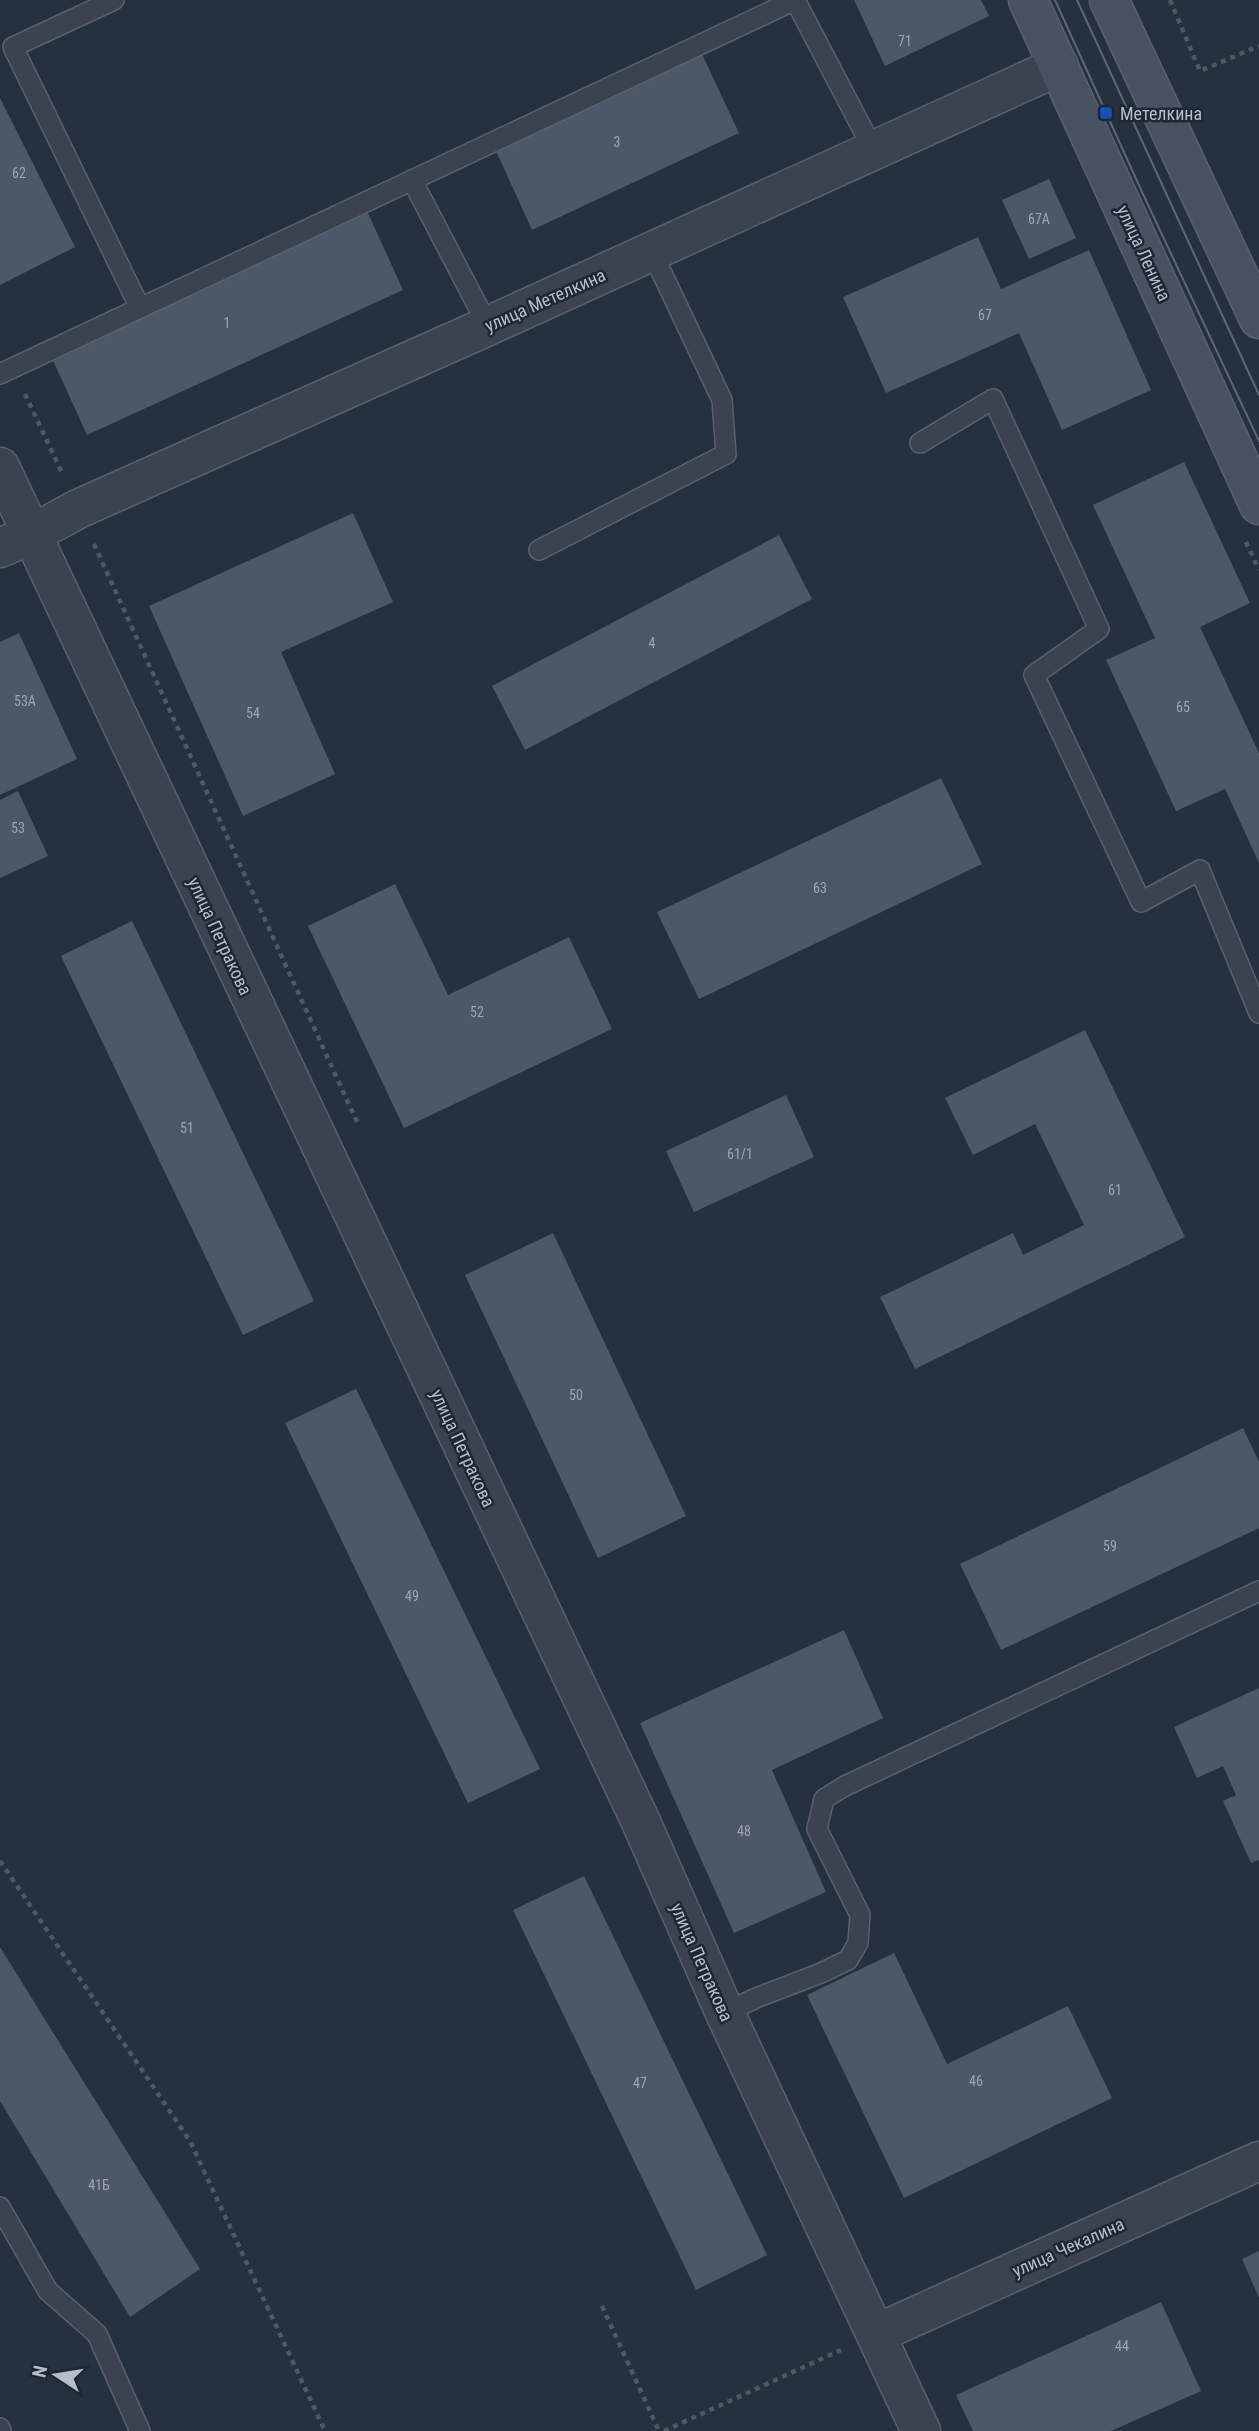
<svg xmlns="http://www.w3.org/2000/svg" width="1259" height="2431" font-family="'Roboto Condensed',sans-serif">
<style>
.building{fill:#4c5868}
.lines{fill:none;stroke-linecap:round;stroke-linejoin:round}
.service-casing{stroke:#58616d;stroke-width:22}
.minor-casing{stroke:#58616d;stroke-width:41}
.tertiary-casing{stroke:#58616d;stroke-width:41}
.secondary-casing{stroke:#58616d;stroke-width:41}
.path{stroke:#485c5f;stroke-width:4.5;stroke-dasharray:5 5;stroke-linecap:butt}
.service{stroke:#3a434f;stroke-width:19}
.minor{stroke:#3a434f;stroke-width:38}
.tertiary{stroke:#3a434f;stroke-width:38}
.secondary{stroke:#485262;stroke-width:38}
.tram{stroke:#5c6776;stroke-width:2}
.transit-dot{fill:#1a4fb4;stroke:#1e2834;stroke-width:2.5}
.labels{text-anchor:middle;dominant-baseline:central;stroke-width:5;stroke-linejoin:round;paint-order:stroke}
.number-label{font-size:14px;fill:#9ca4b2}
.poi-label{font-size:18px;fill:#b6beca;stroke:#1e2834;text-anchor:start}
.street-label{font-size:18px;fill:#b6beca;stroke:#1e2834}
</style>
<rect width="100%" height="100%" fill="#26313f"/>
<path class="building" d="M854,0h127l8,16 -104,50z
M702,54l37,79 -207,97 -36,-79z
M0,98l75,149 -75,38z
M1049,179l27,59 -47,21 -27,-59z
M367,211l36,79 -316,145 -36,-79z
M978,237l23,52 88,-39 62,140 -89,40 -43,-97 -133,60 -43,-96z
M1184,462l66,141 -50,24 59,126v110l-34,-74 -49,22 -70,-151 49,-22 -62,-133z
M353,513l40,89 -112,50 54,122 -92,42 -94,-210z
M779,535l33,64 -287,151 -33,-64z
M19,633l58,126 -77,36v-153z
M941,778l41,86 -283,135 -42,-87z
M18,791l30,65 -48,22v-78z
M395,884l53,111 121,-58 43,92 -208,99 -96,-202z
M132,921l182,380 -71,34 -182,-379z
M1085,1030l100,207 -270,132 -35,-72 133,-64 10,22 61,-30 -49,-101 -62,31 -28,-57z
M786,1095l28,62 -120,55 -28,-61z
M553,1233l133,283 -88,42 -133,-283z
M356,1389l184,380 -72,34 -183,-380z
M1243,1428l16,34v66l-258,122 -41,-86z
M844,1630l39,88 -111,52 54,122 -92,41 -94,-210z
M1259,1688v172l-8,3 -28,-62 13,-6 -13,-29 -26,12 -23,-51z
M584,1876l183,379 -71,35 -183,-380z
M0,1947l200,322 -70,48 -130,-216z
M894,1953l53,111 121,-58 44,92 -208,100 -97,-203z
M1259,2251v47l-17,-39z
M1161,2302l40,89 -90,40h-138l-17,-36z"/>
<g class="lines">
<defs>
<path id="service" d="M114,0l-101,47 127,261
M795,0l79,151
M412,180l76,146
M0,374l795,-374
M920,443l73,-44 106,230 -65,46 107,227 59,-32 59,143
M539,550l187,-96 -4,-54 -70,-148
M725,2013l31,-15 65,-25 27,-13 10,-17 2,-28 -43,-86 7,-30 21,-13 414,-195
M0,2207l48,84 49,43 43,97
M0,2428l1,3"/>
<path id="minor" d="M0,548l32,-14 46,-25 410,-183 571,-260
M876,2334l383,-173"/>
<path id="tertiary" d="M0,467l641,1355 84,191 196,418"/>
<path id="secondary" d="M1028,0l231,505
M1109,0l150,319"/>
</defs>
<use href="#service" class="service-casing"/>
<use href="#minor" class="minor-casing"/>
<use href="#tertiary" class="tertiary-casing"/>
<use href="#secondary" class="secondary-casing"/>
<path class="path" d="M1170,0l30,71 59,-25
M25,394l38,81
M1246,542l13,28
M94,544l263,578
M0,1861l190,280 135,290
M602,2306l57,125
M664,2431l177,-81"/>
<use href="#service" class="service"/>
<use href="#minor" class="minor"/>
<use href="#tertiary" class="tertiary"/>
<use href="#secondary" class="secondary"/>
<path class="tram" d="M1055,0l87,192 117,249
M1077,0l182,395"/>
</g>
<rect class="transit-dot" x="1099" y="106" width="14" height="14" rx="3.5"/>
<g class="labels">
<g class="number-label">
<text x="905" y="41">71</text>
<text x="617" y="142">3</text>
<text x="19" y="173">62</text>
<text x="1039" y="219">67А</text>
<text x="985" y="315">67</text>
<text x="227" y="323">1</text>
<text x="652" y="643">4</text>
<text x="25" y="701">53А</text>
<text x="1183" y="707">65</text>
<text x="253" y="713">54</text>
<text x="18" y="828">53</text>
<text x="820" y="888">63</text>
<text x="477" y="1012">52</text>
<text x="187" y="1128">51</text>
<text x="740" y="1154">61/1</text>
<text x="1115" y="1190">61</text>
<text x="576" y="1395">50</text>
<text x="1110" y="1546">59</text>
<text x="412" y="1596">49</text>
<text x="744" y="1831">48</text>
<text x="976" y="2081">46</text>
<text x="640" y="2083">47</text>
<text x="99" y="2185">41Б</text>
<text x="1122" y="2346">44</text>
</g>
<g class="poi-label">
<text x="1120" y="113">Метелкина</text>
</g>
<g class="street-label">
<text transform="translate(1144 253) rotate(65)">улица Ленина</text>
<text transform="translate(545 300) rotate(-24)">улица Метелкина</text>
<text transform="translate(220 936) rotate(65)">улица Петракова</text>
<text transform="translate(463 1448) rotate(65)">улица Петракова</text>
<text transform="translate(702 1962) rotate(66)">улица Петракова</text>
<text transform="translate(1068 2247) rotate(-24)">улица Чекалина</text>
</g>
</g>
<g transform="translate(56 2375) rotate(282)" stroke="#1e2834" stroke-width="5" paint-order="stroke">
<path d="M0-5L12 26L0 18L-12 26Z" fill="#b6beca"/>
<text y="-10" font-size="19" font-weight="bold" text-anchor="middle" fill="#b6beca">N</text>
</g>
</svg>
